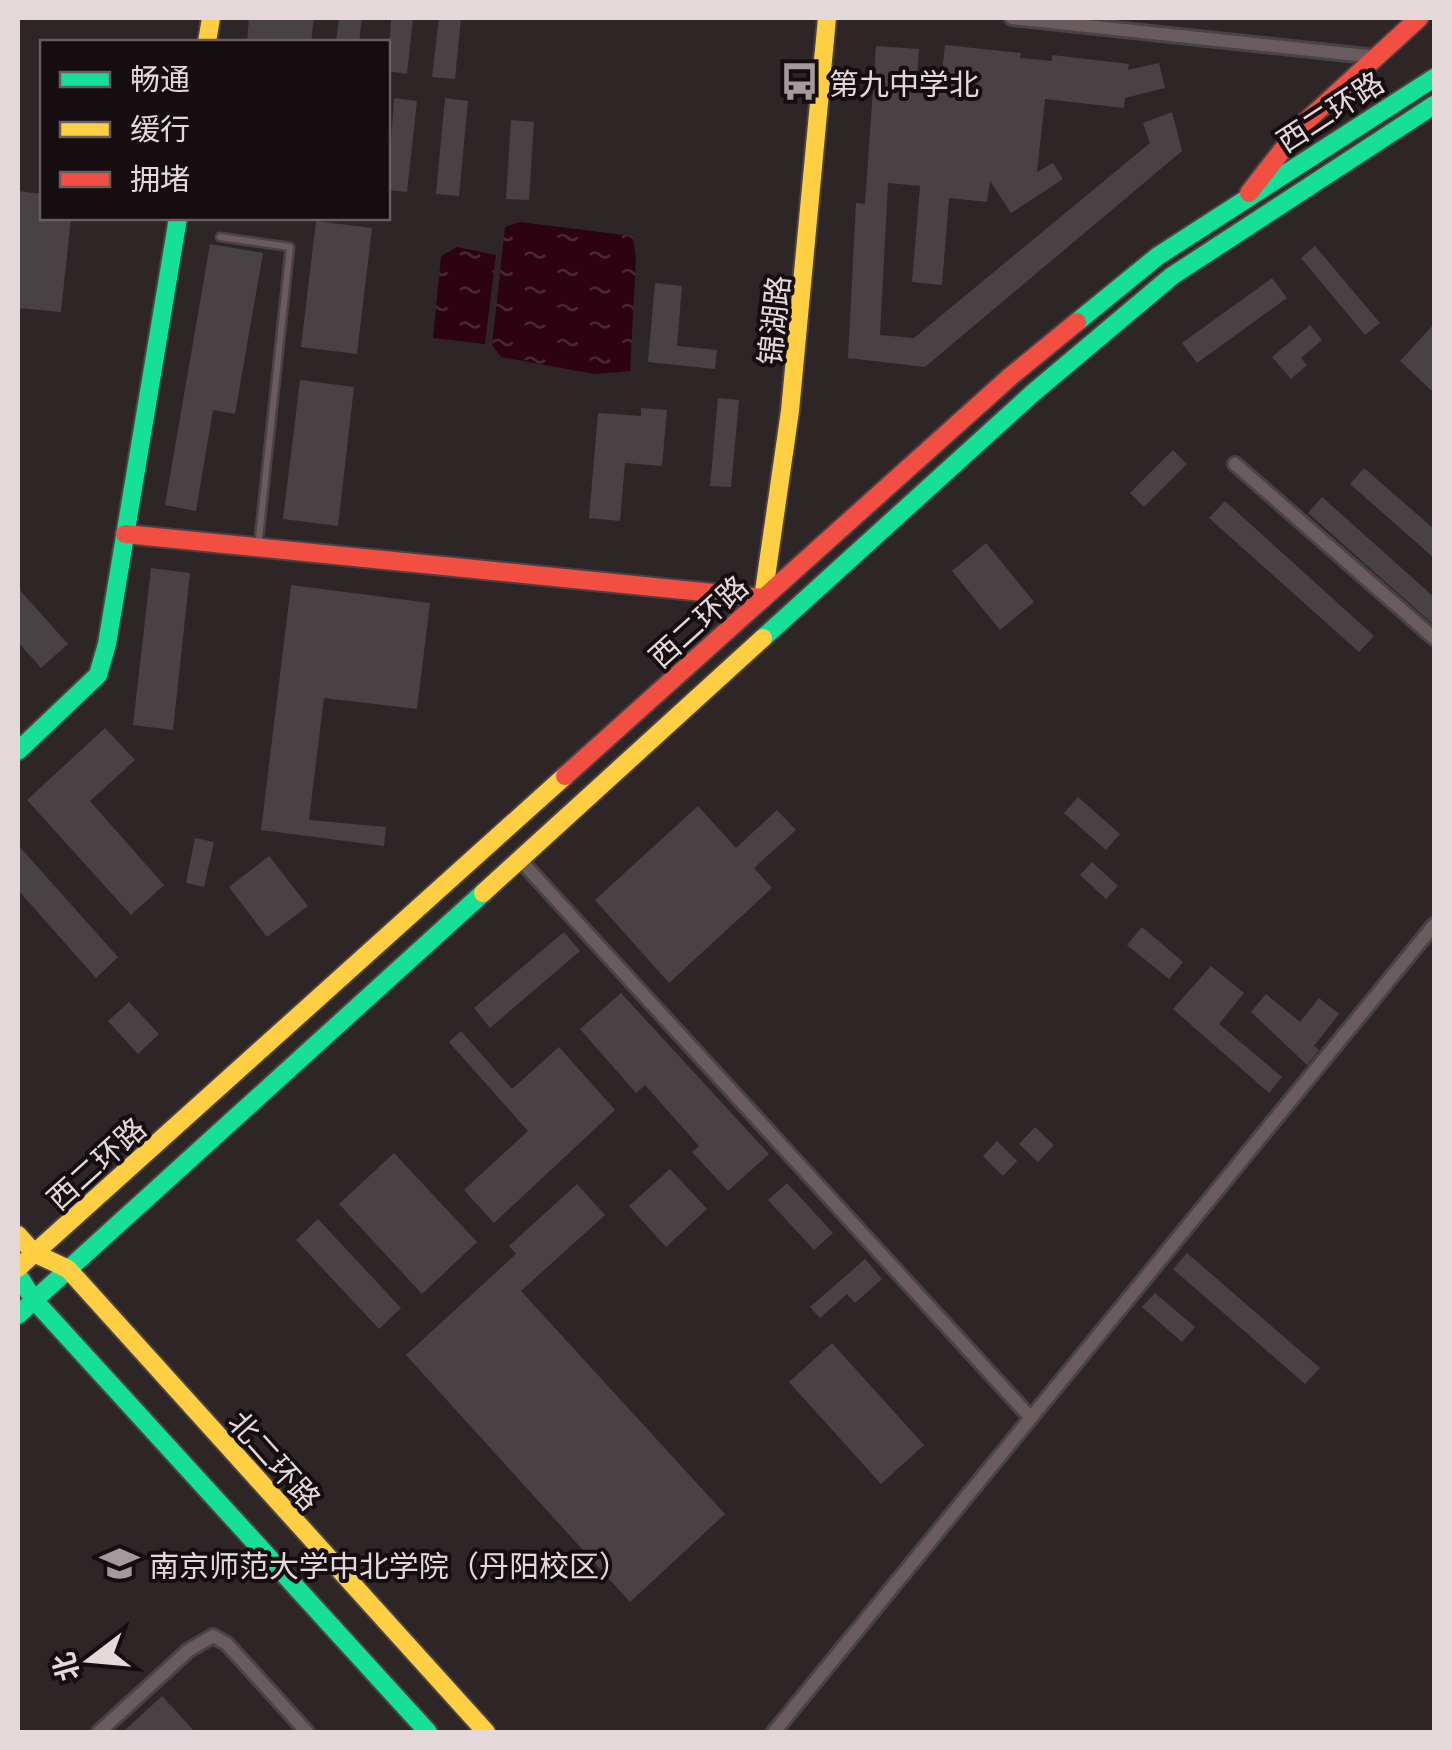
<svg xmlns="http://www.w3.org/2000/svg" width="1452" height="1750" font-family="Georgia,'Noto Sans SC',serif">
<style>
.water{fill:url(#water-ripples)}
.building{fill:#494244}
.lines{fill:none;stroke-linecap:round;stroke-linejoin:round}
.lane-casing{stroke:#4a4244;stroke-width:11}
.street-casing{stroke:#4a4244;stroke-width:18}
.fast-casing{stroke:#4a4244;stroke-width:22}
.slow-casing{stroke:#4a4244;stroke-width:22}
.jam-casing{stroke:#4a4244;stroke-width:22}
.lane{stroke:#6a5b5e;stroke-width:6}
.street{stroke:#6a5b5e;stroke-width:12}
.fast{stroke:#16e098;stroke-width:18}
.slow{stroke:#ffcf43;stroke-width:18}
.jam{stroke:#f24e42;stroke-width:18}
.labels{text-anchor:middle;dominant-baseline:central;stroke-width:8;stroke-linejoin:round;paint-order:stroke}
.poi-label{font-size:30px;fill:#e4d8da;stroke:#150d0f;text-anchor:start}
.street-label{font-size:30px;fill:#e4d8da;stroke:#150d0f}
</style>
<defs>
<pattern id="water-ripples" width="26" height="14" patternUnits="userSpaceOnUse" patternTransform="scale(2.5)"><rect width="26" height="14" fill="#2d0312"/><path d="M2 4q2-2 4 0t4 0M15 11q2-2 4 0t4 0" fill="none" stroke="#4b2734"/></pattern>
</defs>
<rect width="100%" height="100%" fill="#2e2527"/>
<path class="water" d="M520,222l113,14 3,23 -6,112 -36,3 -93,-17 -9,-12 13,-118z
M457,247l39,8 -11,89 -52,-6 8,-82z"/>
<path class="building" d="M249,18h65l-3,24h-64z
M339,18h23l-3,24h-23z
M391,18h22l-6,56 -19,-3z
M439,18h22l-6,61 -23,-2z
M945,45l76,8 -1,5 32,3v-6l77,9 -1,6 31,-7 6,25 -40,10 -1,10 -79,-9 -8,73 16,-9 10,16 -52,34 -21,-32 -3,21 -38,-4 -7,87 -30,-3 8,-96 -32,-3 -8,152 34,3 236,-195 -7,-20 29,-11 10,39 -257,216 -77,-9 8,-155 9,1 11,-158 43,3 -3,40 24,2z
M394,98l23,3 -10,91 -19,-2z
M445,98l23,3 -9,95 -23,-2z
M511,120l23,2 -5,78 -23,-1z
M18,191l24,3v24h29l-10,94 -43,-4z
M316,221l56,7 -15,126 -56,-7z
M210,244l53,9 -28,161 -22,-4 -17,101 -31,-6z
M1315,246l65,77 -15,12 -64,-77z
M1272,278l15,20 -90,65 -15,-20z
M655,283l27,3 -5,60 40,4 -2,19 -67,-7z
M1434,324v69l-34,-32z
M1310,325l12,15 -21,18 6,7 -16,14 -19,-22z
M300,380l54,7 -16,139 -55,-7z
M718,398l21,2 -8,87 -21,-1z
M641,408l26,2 -5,56 -37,-3 -5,58 -31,-3 9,-105 43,3z
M1173,450l14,14 -43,43 -14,-14z
M1364,468l70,61v29l-84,-74z
M1322,497l112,100v28l-126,-112z
M1225,501l149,135 -15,16 -150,-134z
M986,543l48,59 -34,28 -48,-59z
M151,568l39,5 -17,157 -40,-5z
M291,585l139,18 -13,106 -93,-11 -15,122 77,7 -2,19 -123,-16z
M18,588l50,56 -27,24 -23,-26z
M105,728l30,32 -45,41 74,84 -33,30 -104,-115z
M1078,797l42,37 -14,16 -42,-37z
M698,806l38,42 41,-38 19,20 -42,38 18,20 -103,95 -74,-83z
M195,838l19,4 -10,45 -18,-4z
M18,845l100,112 -22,21 -78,-88z
M269,856l39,50 -41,31 -38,-50z
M1092,862l26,24 -12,13 -26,-24z
M1142,927l41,35 -14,17 -42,-34z
M564,932l16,19 -90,77 -16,-20z
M1211,966l33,27 -25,31 63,53 -13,16 -96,-84z
M621,993l148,161 -41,37 -36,-39 7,-6 -54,-61 -9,8 -56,-64z
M1266,994l34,28 19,-24 20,16 -25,32 5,4 -12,15 -56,-53z
M129,1002l30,32 -21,20 -30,-33z
M461,1031l51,58 47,-42 56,63 -121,113 -30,-33 64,-59 -79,-89z
M1035,1127l19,18 -16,17 -19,-18z
M997,1141l20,20 -14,15 -20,-20z
M394,1153l83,89 -55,52 -83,-90z
M670,1169l37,40 -41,38 -37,-41z
M787,1183l46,50 -19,17 -46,-50z
M577,1184l28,31 -84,76 204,223 -95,88 -224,-247 110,-101 -7,-8z
M318,1219l83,89 -22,21 -83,-89z
M1187,1253l133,115 -15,16 -132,-115z
M865,1259l17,20 -27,24 -8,-9 -27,24 -10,-11z
M1155,1293l40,34 -13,15 -40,-35z
M832,1343l92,102 -43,39 -92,-102z
M162,1696l33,36h-72z"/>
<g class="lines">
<defs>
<path id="lane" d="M220,237l70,10 -32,300"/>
<path id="street" d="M1012,18l364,39
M1235,464l199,174
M521,861l510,557
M99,1732l90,-82 24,-14 14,8 80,88
M774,1732l660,-807"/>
<path id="fast" d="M1077,322l81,-66 276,-178
M763,638l270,-245 139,-117 262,-171
M18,751l80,-76 9,-31 71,-426
M18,1275l16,25 394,432
M18,1315l465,-422"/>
<path id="slow" d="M207,42l4,-24
M763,598l27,-187 37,-393
M483,893l280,-255
M18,1235l16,18 34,16 418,463
M18,1268l547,-492"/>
<path id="jam" d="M1249,193l53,-68 117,-107
M125,534l638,64
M565,776l446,-400 66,-54"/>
</defs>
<use href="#lane" class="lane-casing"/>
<use href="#street" class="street-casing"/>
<use href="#fast" class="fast-casing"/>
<use href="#slow" class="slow-casing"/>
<use href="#jam" class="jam-casing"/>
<use href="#lane" class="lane"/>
<use href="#street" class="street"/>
<use href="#fast" class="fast"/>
<use href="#slow" class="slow"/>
<use href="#jam" class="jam"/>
</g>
<defs>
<symbol id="bus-bare" viewBox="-9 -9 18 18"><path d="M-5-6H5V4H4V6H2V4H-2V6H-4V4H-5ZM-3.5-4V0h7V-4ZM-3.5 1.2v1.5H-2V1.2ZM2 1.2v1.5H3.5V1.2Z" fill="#a4999b" stroke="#150d0f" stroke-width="2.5" paint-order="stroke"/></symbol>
<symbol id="university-bare" viewBox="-9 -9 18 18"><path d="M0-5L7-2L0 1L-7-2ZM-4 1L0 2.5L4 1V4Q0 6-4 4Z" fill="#a4999b" stroke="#150d0f" stroke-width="2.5" paint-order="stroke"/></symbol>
</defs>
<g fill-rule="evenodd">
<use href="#bus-bare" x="772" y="54" width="55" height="55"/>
<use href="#university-bare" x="92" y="1536" width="55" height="55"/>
</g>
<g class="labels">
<g class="poi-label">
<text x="829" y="82">第九中学北</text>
<text x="149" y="1564">南京师范大学中北学院（丹阳校区）</text>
</g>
<g class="street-label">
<text transform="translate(1329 110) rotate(-33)">西二环路</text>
<text transform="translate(772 320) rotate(-84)">锦湖路</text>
<text transform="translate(697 620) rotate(-42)">西二环路</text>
<text transform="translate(95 1162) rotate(-42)">西二环路</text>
<text transform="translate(276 1459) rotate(48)">北二环路</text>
</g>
</g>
<rect width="1452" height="1750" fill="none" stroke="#e4d8da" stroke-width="40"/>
<rect x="40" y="40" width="350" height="180" fill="#150d0f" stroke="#685e60" stroke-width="2.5"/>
<rect x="60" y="72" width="50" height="15" fill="#16e098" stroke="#685e60" stroke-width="2.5"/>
<text x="130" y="90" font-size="30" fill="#e4d8da">畅通</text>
<rect x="60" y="122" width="50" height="15" fill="#ffcf43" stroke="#685e60" stroke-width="2.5"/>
<text x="130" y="140" font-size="30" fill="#e4d8da">缓行</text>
<rect x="60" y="172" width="50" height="15" fill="#f24e42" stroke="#685e60" stroke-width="2.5"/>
<text x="130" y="190" font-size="30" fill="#e4d8da">拥堵</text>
<g transform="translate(90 1660) rotate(254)" stroke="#150d0f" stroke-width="8" paint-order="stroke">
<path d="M0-8L18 38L0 25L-18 38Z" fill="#e4d8da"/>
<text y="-15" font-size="28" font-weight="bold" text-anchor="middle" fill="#e4d8da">北</text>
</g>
</svg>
